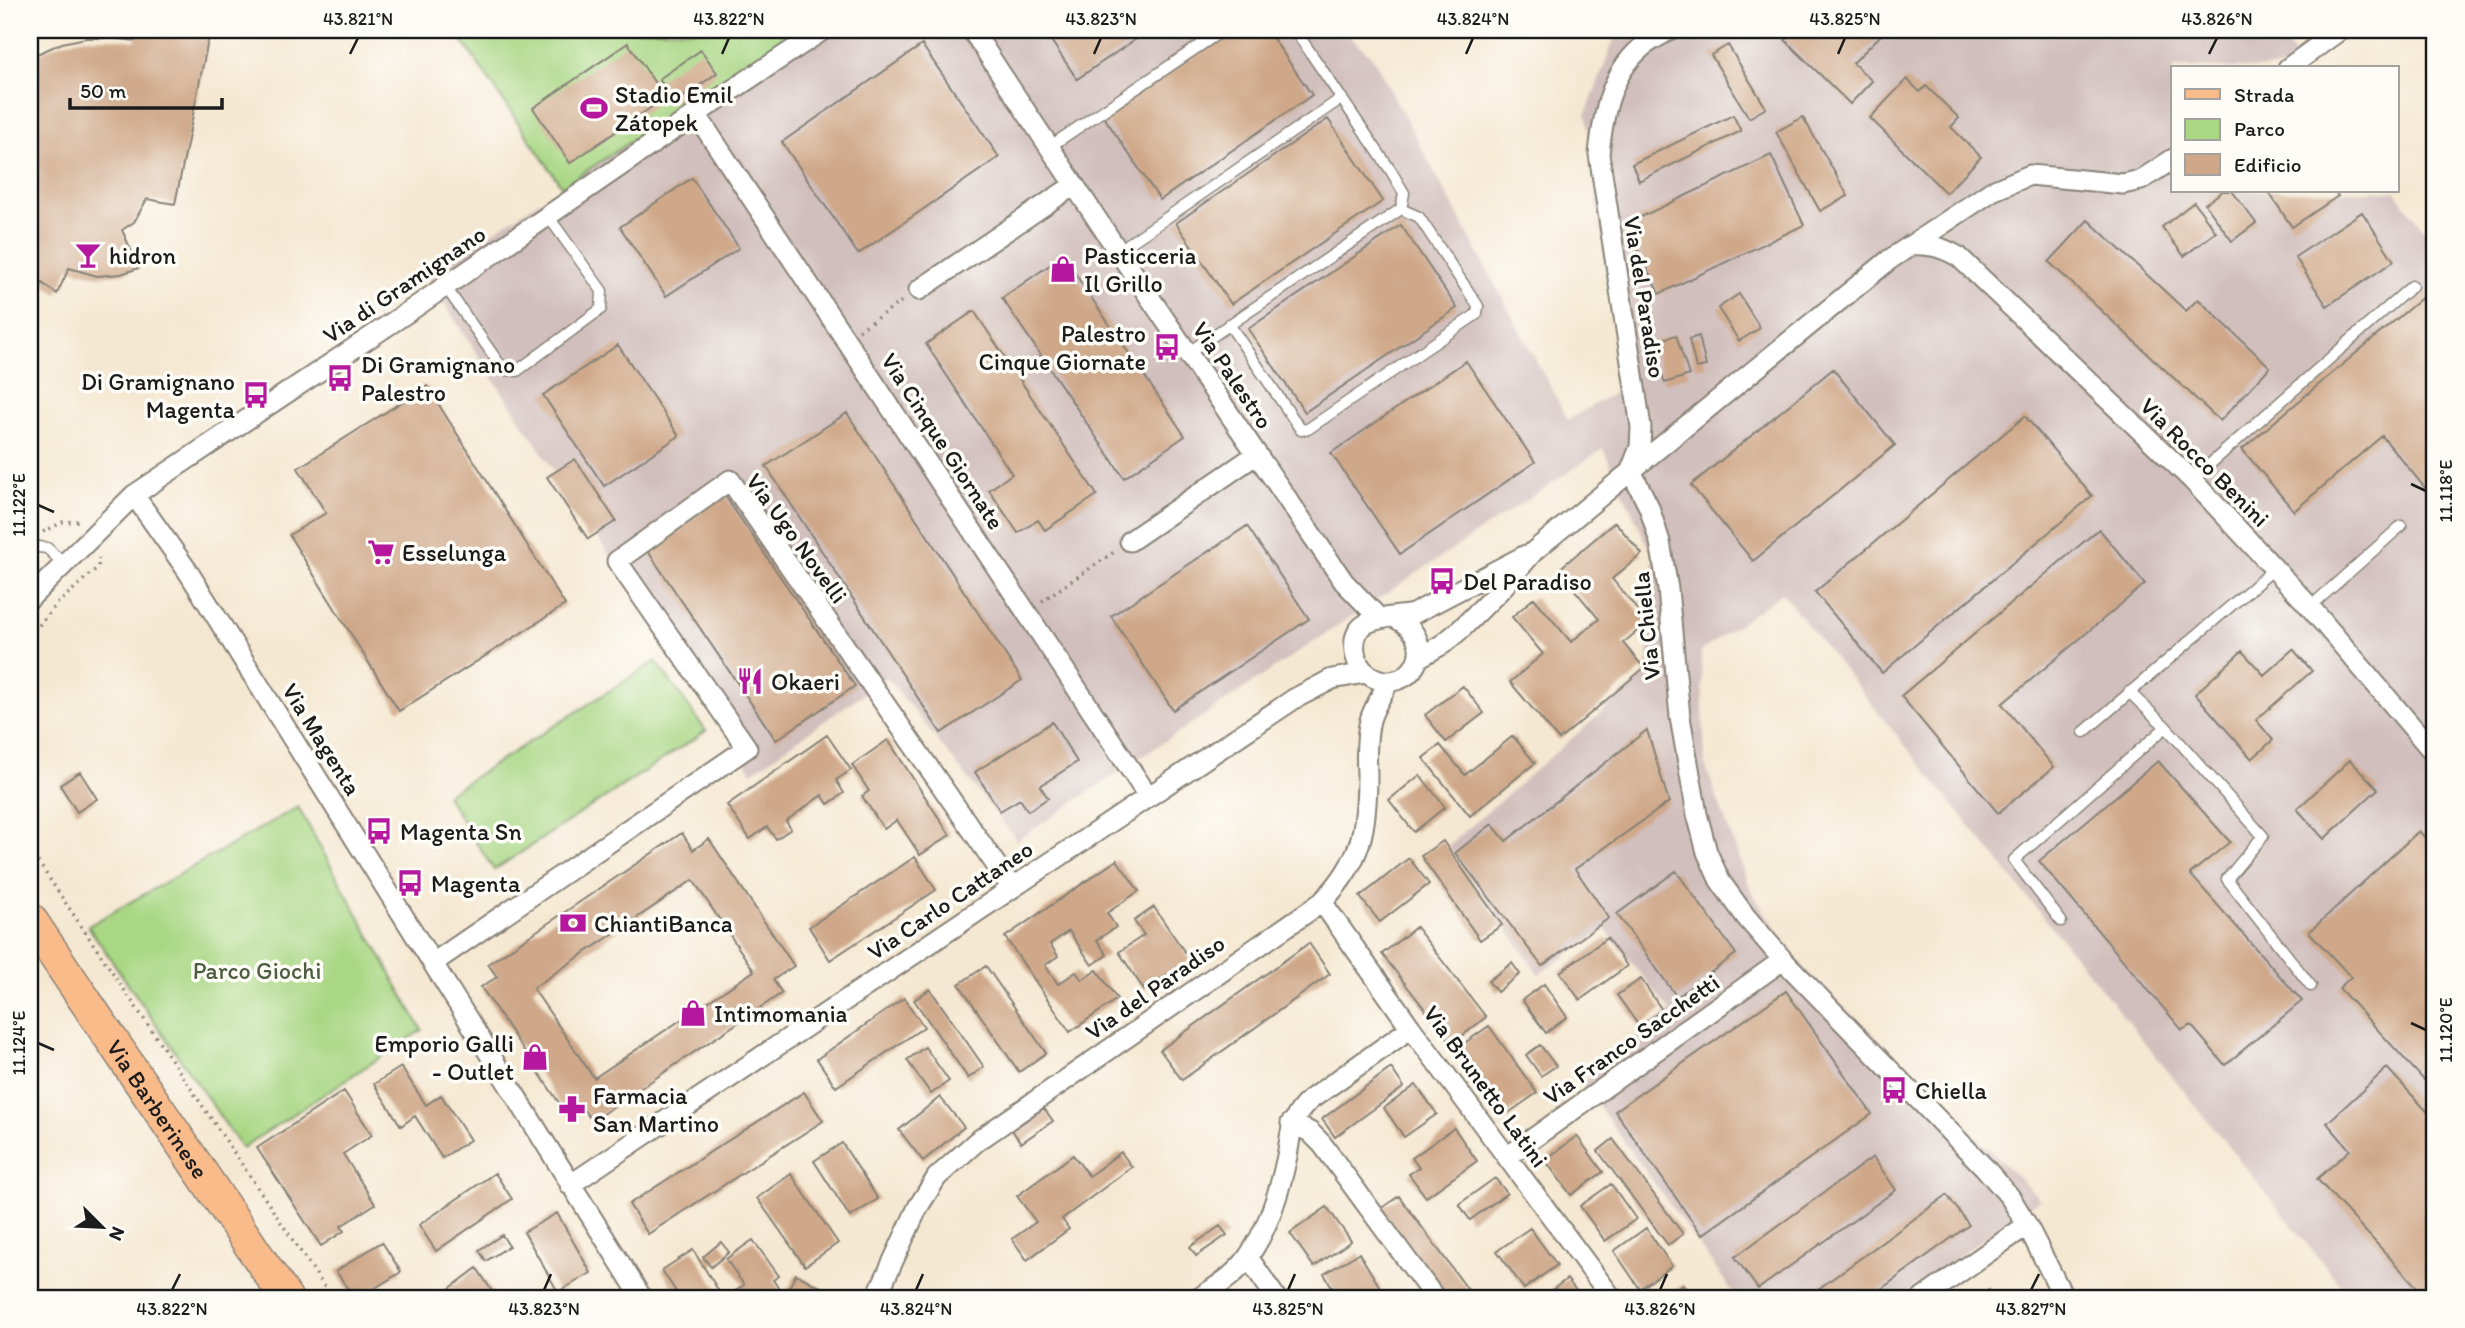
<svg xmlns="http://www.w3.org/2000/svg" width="2465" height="1328" font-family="Itim,sans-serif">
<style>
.industrial{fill:#d1bfbd}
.green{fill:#a9d784;stroke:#627a50;stroke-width:2}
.building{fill:#cfa889;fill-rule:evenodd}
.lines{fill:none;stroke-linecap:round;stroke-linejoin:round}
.service-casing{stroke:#888277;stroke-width:13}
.minor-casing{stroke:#888277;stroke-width:23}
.primary-casing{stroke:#888277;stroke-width:35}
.path{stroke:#888277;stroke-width:3.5;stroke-dasharray:2 5;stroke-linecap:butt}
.service{stroke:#fff;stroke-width:10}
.minor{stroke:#fff;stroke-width:19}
.primary{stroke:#fabb8b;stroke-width:32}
.ticks{fill:none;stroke:#1c1c1c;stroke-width:2.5}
.labels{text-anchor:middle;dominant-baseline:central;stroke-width:7;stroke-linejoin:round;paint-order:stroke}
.poi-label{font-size:24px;fill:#1c1c1c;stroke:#fdfcf7;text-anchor:start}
.street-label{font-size:24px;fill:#1c1c1c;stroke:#fdfcf7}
.park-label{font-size:24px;fill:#4d5d40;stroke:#fdfcf7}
.neatline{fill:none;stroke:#1c1c1c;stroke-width:2.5}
.ticks-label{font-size:18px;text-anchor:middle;fill:#1c1c1c}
</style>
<rect width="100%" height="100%" fill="#fdfcf7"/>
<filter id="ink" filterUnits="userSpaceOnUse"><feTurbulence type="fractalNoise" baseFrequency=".0143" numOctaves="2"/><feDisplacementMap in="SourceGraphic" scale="14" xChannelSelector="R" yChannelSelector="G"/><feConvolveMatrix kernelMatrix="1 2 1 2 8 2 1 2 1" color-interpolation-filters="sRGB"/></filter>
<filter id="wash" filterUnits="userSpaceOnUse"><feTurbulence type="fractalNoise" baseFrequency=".00686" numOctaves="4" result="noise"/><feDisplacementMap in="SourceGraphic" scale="28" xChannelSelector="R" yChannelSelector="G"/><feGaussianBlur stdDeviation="1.57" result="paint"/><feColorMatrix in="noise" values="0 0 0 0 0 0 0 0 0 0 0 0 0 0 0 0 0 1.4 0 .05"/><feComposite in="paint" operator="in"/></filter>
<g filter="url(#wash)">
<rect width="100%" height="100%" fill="#f5e8d2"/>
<path class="industrial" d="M799,30h544l30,28 195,362 54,-32 -36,-274 30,-80 6,-4h654l29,38h-132v123h222l29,39 11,1v1067h-84l-569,-705 -81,58 4,114 47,128 50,74 238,232 -141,99h-162l-155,-215 88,-72 -65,-82 -66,45 -91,-128 199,-173 6,-116 -50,-108 -586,391 -130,-163 -135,95 -326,-496z"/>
<path class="green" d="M455,30h344l-237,157z
M656,661l50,70 -212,139 -48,-75z
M298,807l124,223 -180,118 -154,-222z"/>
<g id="blocks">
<path class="building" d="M138,30h26l44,10 -33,164 -28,-5 -13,23 -12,8 17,38 -18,6 -24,2 -28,-8 -12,26 -27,-20v-217l32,-14 24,-5h25l24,3z
M1044,30h105l-72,49z
M1233,30h34l45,65 -152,105 -56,-83z
M1795,30h91l-33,33 19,18 -22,23 -65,-64z
M628,43l37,55 -95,65 -37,-55z
M922,45l77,112 -141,97 -76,-112z
M1728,45l38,63 -17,10 -38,-63z
M701,50l16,23 -41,29 -17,-23z
M1907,79l13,13 6,-6 33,32 -8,9 30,30 -35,36 -76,-75z
M1733,115l8,16 -102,50 -7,-17z
M1803,117l45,79 -28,15 -44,-79z
M1328,119l55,82 -152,103 -55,-81z
M1771,155l33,70 -145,69 -33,-70z
M692,178l47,70 -73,48 -46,-69z
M2223,191h9l24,32 -24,18 -27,-37z
M2268,191h66l4,5 -46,31z
M2194,202l22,30 -32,24 -22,-29z
M2362,212l32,49 -67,45 -32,-49z
M2088,220l98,91 12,-12 72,68 -50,54 -171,-159z
M1401,225l56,83 -152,104 -57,-83z
M1063,256l122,180 -61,42 -122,-180z
M2430,291l5,7v202l-53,-64 -88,75 -52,-62z
M1739,294l21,34 -21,13 -21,-33z
M974,311l123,184 -52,35 -7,-10 -20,13 -29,-43 23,-16 -86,-130z
M1676,335l13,40 -24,8 -13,-40z
M1699,336l7,30 -10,2 -7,-29z
M618,345l61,91 -75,50 -61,-91z
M1466,361l69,101 -135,92 -69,-101z
M1833,369l62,76 -142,116 -62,-76z
M427,386l138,219 -166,106 -110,-176 37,-22 -28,-45z
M847,413l175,267 -81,53 -175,-267z
M2025,416l67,80 -210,177 -67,-81z
M575,459l41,62 -28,18 -41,-62z
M725,496l130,190 -79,54 -129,-190z
M1615,522l27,32 -30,25 36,43 -25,21 21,25 -85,72 -49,-58 33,-28 -31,-37 22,-19 37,44 28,-23 -41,-49z
M1247,526l62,93 -136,91 -62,-94z
M2099,529l46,55 -143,120 52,63 -56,46 -97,-117z
M2293,649l19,22 -56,49 17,20 -21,19 -57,-65 47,-43 22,24z
M1463,686l21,27 -38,29 -21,-27z
M1052,722l25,40 -37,24 8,12 -20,13 -8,-12 -20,12 -25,-39z
M1647,730l22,72 -94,67 34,49 -67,48 -87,-113 37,-29 14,17z
M827,735l24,35 -15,10 8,13 -16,11 -6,-9 -36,26 5,8 -15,10 -9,-12 -17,12 -23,-34z
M1513,736l22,27 -65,53 -47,-58 17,-13 25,30z
M888,740l62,95 -30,20 -23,-35 -13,9 -22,-33 7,-5 -17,-26z
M2350,760l28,29 -54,50 -27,-30z
M2158,761l72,81 -40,32 112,127 -77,64 -34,-40 -9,5 -143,-169z
M80,772l17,27 -20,13 -17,-27z
M1420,775l25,32 -31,25 -25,-32z
M2419,831l16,18v243l-96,-104 12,-11 -42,-45z
M682,833l11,17 16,-11 85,127 -21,14 9,13 -190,128 -8,-11 -14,9 -89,-132 16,-10 -9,-13zM693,880l61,91 -160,107 -61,-90z
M1443,841l59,84 -22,15 -59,-84z
M915,857l21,33 -106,70 -21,-33z
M1409,858l20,26 -49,38 -20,-25z
M1117,860l22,31 -32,22 9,14 -19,13 10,15 -15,10 -23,-34 -19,13 8,12 -13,9 13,19 18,-12 6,8 15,-10 20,29 -47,33 -65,-95z
M1676,871l60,83 -59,43 -60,-83z
M1154,907l36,53 -46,30 -25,-38 25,-17 -10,-14z
M1416,927l70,90 -34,27 -70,-90z
M1607,938l20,28 -47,34 -20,-28z
M1309,943l21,31 -148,106 -22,-30z
M1512,963l8,11 -23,18 -9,-11z
M986,966l60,87 -27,19 -60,-88z
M1641,979l21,31 -23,16 -22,-31z
M1544,984l23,33 -21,16 -24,-33z
M930,989l54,78 -16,11 -54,-78z
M1786,991l86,123 -170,121 -87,-124z
M904,998l20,29 -88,60 -19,-28z
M1489,1026l48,67 -30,21 -48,-67z
M1540,1045l16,21 -15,10 -15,-21z
M925,1047l24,34 -18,13 -24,-34z
M401,1067l25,38 15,-10 29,45 -28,18 -27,-42 -14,10 -27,-42z
M1391,1068l13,19 -69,50 -13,-18z
M2387,1068l48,52v178h-8l-110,-119 33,-29 -23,-27z
M1416,1085l21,29 -33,23 -20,-29z
M344,1091l28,44 -29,19 32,50 -34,22 3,5 -23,15 -64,-98z
M804,1092l19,29 -175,113 -19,-30z
M940,1097l24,30 -41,34 -24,-31z
M1044,1108l9,13 -32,22 -9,-13z
M1454,1128l23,33 -51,36 -17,-23 10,-6 -7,-10z
M1577,1136l26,36 -32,23 -26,-35z
M1613,1139l70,95 -15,11 -70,-94z
M842,1143l36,56 -28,18 -36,-56z
M1121,1152l11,15 -70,52 7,10 -42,31 -15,-21 24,-17 -19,-26 56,-41 16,21z
M1873,1157l23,33 -138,99 -23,-32z
M495,1173l17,26 -76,52 -17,-26z
M791,1174l47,69 -33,23 -48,-68z
M1495,1178l12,15 -37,27 -11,-16z
M1611,1184l25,35 -31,22 -25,-35z
M1947,1195l22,30 -100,73h-63z
M1399,1196l75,102h-26l-67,-89z
M1327,1207l24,34 -37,26 -24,-34z
M557,1213l34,60 -33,19 -34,-60z
M1220,1226l7,9 -31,21 -6,-9z
M1530,1228l27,37 -33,24 -27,-38z
M1646,1228l26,38 -32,23 -26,-38z
M502,1235l7,11 -23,15 -7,-11z
M753,1240l26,36 -6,4 7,10 -12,8h-43l19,-13 -18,-26z
M382,1242l19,30 -42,26h-5l-18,-27z
M721,1242l8,10 -18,15 -8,-10z
M693,1250l29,46 1,2h-43l-18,-28z
M1359,1253l22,36 -16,9h-26l-15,-24z
M477,1268l18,28 -3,2h-55z
M796,1274l44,24h-49l-6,-3z
M1567,1279l15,19h-41z
M1683,1284l10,14h-28z
M1989,1290l6,8h-17z
M539,1292l4,6h-15z"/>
</g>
</g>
<g filter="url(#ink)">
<use href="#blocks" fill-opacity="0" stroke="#888277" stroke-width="2"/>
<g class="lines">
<defs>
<path id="service" d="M1049,147l174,-117
M1118,251l224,-153
M445,286l53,76 8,8 11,1 84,-62 1,-18 -54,-75
M1229,324l72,106 7,-1 169,-115 1,-8 -59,-89 -18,-8
M1189,352l212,-143 3,-16 -13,-22 -96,-141
M2192,480l220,-194
M30,546l17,2 17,16
M2310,607l91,-81
M2129,692l37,35 97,109 -36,43 84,107
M2084,732l191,-164
M2061,921l-47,-61 152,-133"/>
<path id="minor" d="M972,30l146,221 226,331 34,35
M2288,68l52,-38
M696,114l452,682
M1911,245c19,-1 31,2 48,12l233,223 118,127 125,147
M919,290l155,-105
M1631,470l9,-23 1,-20 -42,-273c4,-39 11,-79 42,-106 8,-7 19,-12 28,-18
M1631,471l18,36 11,35 8,47 12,128 17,97 10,38 13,29 26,36 37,43 202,208 25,29 17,28 37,73
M134,495l53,75 455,728
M1130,541l127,-87
M30,598l104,-103 277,-185 285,-196 127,-84
M1395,618c50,24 13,82 -26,57 -8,-5 -13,-14 -14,-23 -5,-38 34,-33 58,-38l113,-59
M1420,657l23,-13 18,-15 41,-41 32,-37 97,-80 258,-211 103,-69 38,-16 93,9 18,-4 32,-21
M1322,902l89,126 201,270
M433,963l314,-215 -130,-187 113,-81 282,408
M1291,1123l19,9 12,12 113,154
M1507,1157l276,-197
M570,1185l724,-486 38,-20 33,-6
M1248,1257l28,41
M876,1298l42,-91 19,-30 39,-35 346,-240c40,-41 45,-73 45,-128 -1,-18 -1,-37 3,-54 4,-14 13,-26 19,-39
M1199,1298c18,-12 37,-23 49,-41 21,-29 32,-67 39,-101 5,-26 2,-37 24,-57l100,-71
M1923,1298l104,-73"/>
<g id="primary">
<path id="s1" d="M30,919l256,379"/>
</g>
</defs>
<use href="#service" class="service-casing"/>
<use href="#minor" class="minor-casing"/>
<use href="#primary" class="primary-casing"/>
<path class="path" d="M859,330l43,-29
M43,532l20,-10 16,-1
M1042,601l72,-49
M30,636l26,-31 42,-38 1,-9
M30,850l302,448"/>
<use href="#service" class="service"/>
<use href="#minor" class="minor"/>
<use href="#primary" class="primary"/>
</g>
</g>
<path class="ticks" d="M350,54l8,-16M722,54l7,-16M1094,54l7,-16M1466,54l7,-16M1838,54l7,-16M2209,54l8,-16M2411,484l15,7M38,505l16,7M2411,1023l15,7M38,1043l16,7M172,1290l8,-16M544,1290l7,-16M916,1290l7,-16M1288,1290l7,-16M1660,1290l7,-16M2031,1290l8,-16"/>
<defs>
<symbol id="stadium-bare" viewBox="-9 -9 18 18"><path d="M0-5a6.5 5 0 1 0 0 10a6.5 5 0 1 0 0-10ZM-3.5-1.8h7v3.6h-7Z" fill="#b5179e" stroke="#fdfcf7" stroke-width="2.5" paint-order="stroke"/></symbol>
<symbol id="bar-bare" viewBox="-9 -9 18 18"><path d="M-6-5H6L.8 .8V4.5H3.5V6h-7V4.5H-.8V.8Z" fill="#b5179e" stroke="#fdfcf7" stroke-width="2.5" paint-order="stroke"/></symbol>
<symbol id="shop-bare" viewBox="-9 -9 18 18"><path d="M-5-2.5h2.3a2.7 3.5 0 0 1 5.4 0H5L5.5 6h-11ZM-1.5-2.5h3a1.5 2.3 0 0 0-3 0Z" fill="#b5179e" stroke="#fdfcf7" stroke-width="2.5" paint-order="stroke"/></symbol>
<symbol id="bus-bare" viewBox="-9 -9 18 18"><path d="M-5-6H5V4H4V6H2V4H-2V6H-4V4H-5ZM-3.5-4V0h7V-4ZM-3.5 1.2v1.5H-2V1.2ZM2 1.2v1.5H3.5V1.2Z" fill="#b5179e" stroke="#fdfcf7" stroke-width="2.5" paint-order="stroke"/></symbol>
<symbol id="supermarket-bare" viewBox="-9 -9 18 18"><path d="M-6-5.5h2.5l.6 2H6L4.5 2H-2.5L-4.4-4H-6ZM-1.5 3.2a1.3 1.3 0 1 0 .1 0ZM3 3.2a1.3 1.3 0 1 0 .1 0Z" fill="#b5179e" stroke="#fdfcf7" stroke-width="2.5" paint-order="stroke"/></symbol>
<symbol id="restaurant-bare" viewBox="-9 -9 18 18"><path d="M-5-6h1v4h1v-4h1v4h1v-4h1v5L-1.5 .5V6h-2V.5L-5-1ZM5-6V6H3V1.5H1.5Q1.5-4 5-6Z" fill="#b5179e" stroke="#fdfcf7" stroke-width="2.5" paint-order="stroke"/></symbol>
<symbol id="bank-bare" viewBox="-9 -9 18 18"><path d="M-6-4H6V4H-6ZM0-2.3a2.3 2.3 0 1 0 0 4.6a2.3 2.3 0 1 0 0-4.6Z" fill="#b5179e" stroke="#fdfcf7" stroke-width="2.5" paint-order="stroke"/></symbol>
<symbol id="pharmacy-bare" viewBox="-9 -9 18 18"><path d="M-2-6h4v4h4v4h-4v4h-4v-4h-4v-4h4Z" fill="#b5179e" stroke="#fdfcf7" stroke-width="2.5" paint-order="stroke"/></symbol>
</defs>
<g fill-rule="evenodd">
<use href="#stadium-bare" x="575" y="89" width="38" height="38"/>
<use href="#bar-bare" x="69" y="236" width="38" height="38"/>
<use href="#shop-bare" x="1044" y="250" width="38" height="38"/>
<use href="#bus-bare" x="1148" y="328" width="38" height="38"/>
<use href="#bus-bare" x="321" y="359" width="38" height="38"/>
<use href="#bus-bare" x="237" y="376" width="38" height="38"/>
<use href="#supermarket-bare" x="362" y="533" width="38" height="38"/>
<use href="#bus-bare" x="1423" y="562" width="38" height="38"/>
<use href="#restaurant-bare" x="731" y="662" width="38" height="38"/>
<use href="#bus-bare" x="360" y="812" width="38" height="38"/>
<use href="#bus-bare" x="391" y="864" width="38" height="38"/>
<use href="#bank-bare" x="554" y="904" width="38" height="38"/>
<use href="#shop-bare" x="674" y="994" width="38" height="38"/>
<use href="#shop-bare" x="516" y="1038" width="38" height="38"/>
<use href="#bus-bare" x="1875" y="1071" width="38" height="38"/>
<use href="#pharmacy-bare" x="553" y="1090" width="38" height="38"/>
</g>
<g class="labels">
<g class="poi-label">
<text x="615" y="94">Stadio Emil<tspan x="615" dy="28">Zátopek</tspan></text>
<text x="109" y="255">hidron</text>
<text x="1084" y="255">Pasticceria<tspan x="1084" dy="28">Il Grillo</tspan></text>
<text x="1146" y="333" text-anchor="end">Palestro<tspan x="1146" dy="28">Cinque Giornate</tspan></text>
<text x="361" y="364">Di Gramignano<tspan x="361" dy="28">Palestro</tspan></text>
<text x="235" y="381" text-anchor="end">Di Gramignano<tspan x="235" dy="28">Magenta</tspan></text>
<text x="402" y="552">Esselunga</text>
<text x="1463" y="581">Del Paradiso</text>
<text x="771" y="681">Okaeri</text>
<text x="400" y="831">Magenta Sn</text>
<text x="431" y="883">Magenta</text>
<text x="594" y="923">ChiantiBanca</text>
<text x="714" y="1013">Intimomania</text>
<text x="514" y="1043" text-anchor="end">Emporio Galli<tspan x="514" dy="28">- Outlet</tspan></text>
<text x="1915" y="1090">Chiella</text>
<text x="593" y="1095">Farmacia<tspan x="593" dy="28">San Martino</tspan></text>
</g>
<g class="street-label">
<text transform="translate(404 284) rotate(-34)">Via di Gramignano</text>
<text transform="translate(1645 297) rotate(81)">Via del Paradiso</text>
<text transform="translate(1233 375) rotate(56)">Via Palestro</text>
<text transform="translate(943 441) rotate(57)">Via Cinque Giornate</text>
<text transform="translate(2205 462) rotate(45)">Via Rocco Benini</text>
<text transform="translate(797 538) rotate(54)">Via Ugo Novelli</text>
<text transform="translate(1646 626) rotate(-96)">Via Chiella</text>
<text transform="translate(322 739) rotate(58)">Via Magenta</text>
<text transform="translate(950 900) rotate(-34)">Via Carlo Cattaneo</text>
<text transform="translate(1155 987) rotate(-35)">Via del Paradiso</text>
<text transform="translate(1631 1039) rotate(-35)">Via Franco Sacchetti</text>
<text transform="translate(1486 1086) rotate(54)">Via Brunetto Latini</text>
<text stroke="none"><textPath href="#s1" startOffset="229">Via Barberinese</textPath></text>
</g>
<g class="park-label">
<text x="257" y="970">Parco Giochi</text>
</g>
</g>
<rect width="2465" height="1328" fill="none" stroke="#fdfcf7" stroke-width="77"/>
<rect x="2171" y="66" width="228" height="126" fill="#fdfcf7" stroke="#a3a29f" stroke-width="2"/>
<rect x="2185" y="89" width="35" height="10" fill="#fabb8b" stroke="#a3a29f" stroke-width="2"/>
<text x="2234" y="102" font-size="21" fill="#1c1c1c">Strada</text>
<rect x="2185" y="119" width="35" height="21" fill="#a9d784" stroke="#a3a29f" stroke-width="2"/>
<text x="2234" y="136" font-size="21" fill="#1c1c1c">Parco</text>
<rect x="2185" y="154" width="35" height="21" fill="#cfa889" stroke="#a3a29f" stroke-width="2"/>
<text x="2234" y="172" font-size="21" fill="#1c1c1c">Edificio</text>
<g transform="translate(102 1227) rotate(114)" stroke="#fdfcf7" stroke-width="5" paint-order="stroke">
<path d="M0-5L12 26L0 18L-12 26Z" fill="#1c1c1c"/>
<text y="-10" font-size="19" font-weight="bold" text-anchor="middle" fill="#1c1c1c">N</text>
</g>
<path d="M70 98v10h152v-10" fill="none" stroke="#1c1c1c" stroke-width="3.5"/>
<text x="80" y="98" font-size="21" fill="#1c1c1c" stroke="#fdfcf7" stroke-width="5" paint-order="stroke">50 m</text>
<rect x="38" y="38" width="2388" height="1252" class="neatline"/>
<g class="ticks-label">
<text x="358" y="25">43.821°N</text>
<text x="729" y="25">43.822°N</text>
<text x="1101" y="25">43.823°N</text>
<text x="1473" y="25">43.824°N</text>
<text x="1845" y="25">43.825°N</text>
<text x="2217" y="25">43.826°N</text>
<text transform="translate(2446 491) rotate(-90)" y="6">11.118°E</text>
<text transform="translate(19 505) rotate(-90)" y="6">11.122°E</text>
<text transform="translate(2446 1030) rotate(-90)" y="6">11.120°E</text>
<text transform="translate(19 1043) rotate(-90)" y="6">11.124°E</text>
<text x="172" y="1315">43.822°N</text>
<text x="544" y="1315">43.823°N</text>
<text x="916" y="1315">43.824°N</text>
<text x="1288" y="1315">43.825°N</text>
<text x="1660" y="1315">43.826°N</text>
<text x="2031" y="1315">43.827°N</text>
</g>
</svg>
